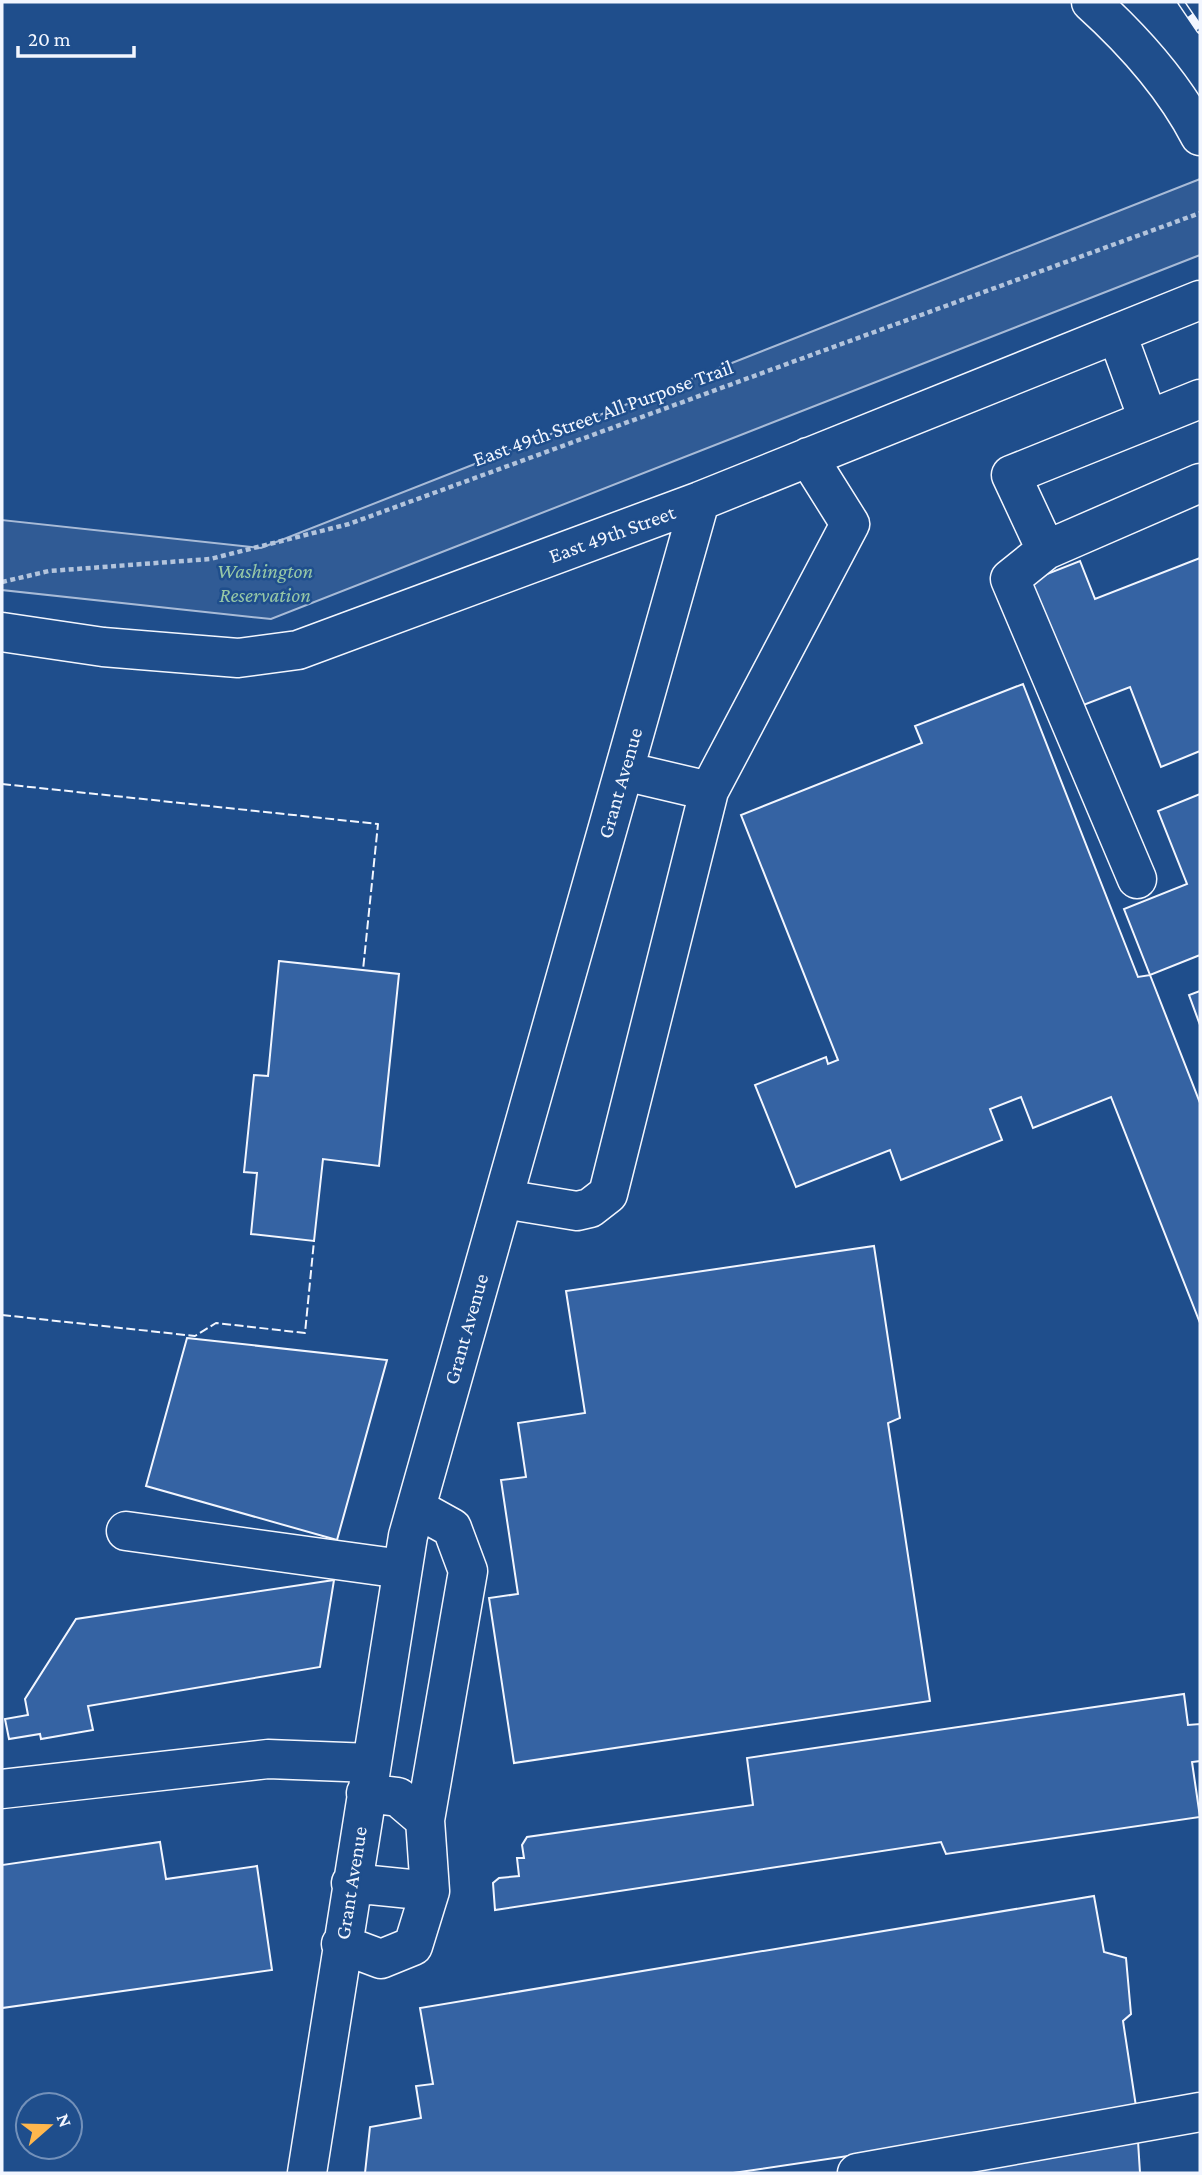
<svg xmlns="http://www.w3.org/2000/svg" width="1202" height="2175" font-family="'Crimson Pro',serif">
<style>
.built{fill:#305b95;stroke:#a8bbd7;stroke-width:2}
.building{fill:#3563a3;stroke:#f2f6ff;stroke-width:2}
.lines{fill:none;stroke-linecap:round;stroke-linejoin:round}
.minor-casing{stroke:#f2f6ff;stroke-width:41}
.path{stroke:#b3c4dc;stroke-width:4.5;stroke-dasharray:5 3.5;stroke-linecap:butt}
.minor{stroke:#1f4e8c;stroke-width:38}
.rail-casing{stroke:#f2f6ff;stroke-width:8}
.rail{stroke:#1f4e8c;stroke-width:5;stroke-dasharray:16;stroke-linecap:butt}
.fence{stroke:#f2f6ff;stroke-width:2;stroke-dasharray:9 3.5;stroke-linecap:butt}
.labels{text-anchor:middle;dominant-baseline:central;stroke-width:5;stroke-linejoin:round;paint-order:stroke}
.street-label{font-size:21px;fill:#f2f6ff;stroke:#1f4e8c}
.park-label{font-size:21px;font-style:italic;fill:#97c8a6;stroke:#1f4e8c}
</style>
<rect width="100%" height="100%" fill="#1f4e8c"/>
<path class="built" d="M1200,179v76l-929,364 -269,-29v-70l259,28z"/>
<path class="building" d="M1200,558v193l-39,16 -31,-80 -57,22 -49,-126 56,-22 15,38z
M1023,684l115,293 12,-2 50,128v220l-89,-226 -78,31 -12,-31 -31,12 12,31 -101,40 -11,-30 -94,37 -41,-102 71,-28 2,7 10,-4 -97,-245 181,-72 -7,-17z
M1200,794v161l-50,20 -26,-66 63,-25 -29,-73z
M279,961l120,13 -20,192 -56,-7 -9,82 -63,-7 6,-61 -13,-1 10,-97 14,1z
M1200,991v34l-11,-30z
M874,1246l26,172 -12,5 42,278 -416,62 -25,-165 29,-4 -17,-114 25,-3 -8,-54 67,-10 -19,-122z
M187,1338l200,22 -50,180 -191,-54z
M334,1580l-14,87 -232,39 5,24 -52,9 -1,-5 -31,5 -4,-20 23,-4 -3,-16 51,-80z
M1184,1694l4,31 12,-1v37l-8,1 8,55 -254,37 -5,-12 -446,68 -2,-27 6,-5 20,-2 -2,-18h7l-2,-13 5,-8 226,-32 -6,-47z
M160,1842l6,37 91,-13 15,104 -270,38v-143z
M1094,1896l10,56 22,6 5,56 -8,7 14,92 -404,60h-368l5,-46 51,-9 -5,-32 17,-2 -13,-76z
M1138,2141l2,32h-222z"/>
<g class="lines">
<defs>
<path id="minor" d="M1091,2c42,38 83,84 109,134
M1117,334l31,85
M1200,399l-189,76 35,75 154,-67
M1046,550l-36,29 127,300
M2,632l101,15 135,11 60,-8 402,-149 500,-201
M624,771l85,20 141,-267 -42,-67
M503,1199l74,12 13,-3 18,-14 101,-403
M416,1508l36,20 16,43 -43,249
M126,1531l276,38
M2,1789l266,-30 103,4
M351,1883l79,8
M341,1944l40,15 32,-13 17,-55 -5,-71 -27,-23 -32,-4
M307,2173l101,-637 292,-1035
M857,2173l343,-61"/>
</defs>
<use href="#minor" class="minor-casing"/>
<path class="path" d="M2,582l47,-11 161,-12 139,-35 851,-311"/>
<use href="#minor" class="minor"/>
<defs>
<path id="rail" d="M1181,2l19,28"/>
</defs>
<use href="#rail" class="rail-casing"/>
<use href="#rail" class="rail"/>
<path class="fence" d="M2,784l376,40 -15,146
M2,1315l193,21 21,-13 89,10 9,-92"/>
</g>
<g class="labels">
<g class="street-label">
<text transform="translate(603 413) rotate(-20)">East 49th Street All Purpose Trail</text>
<text transform="translate(612 534) rotate(-20)">East 49th Street</text>
<text transform="translate(620 783) rotate(-74)">Grant Avenue</text>
<text transform="translate(466 1329) rotate(-74)">Grant Avenue</text>
<text transform="translate(351 1883) rotate(-81)">Grant Avenue</text>
</g>
<g class="park-label">
<text x="265" y="571">Washington<tspan x="265" dy="24">Reservation</tspan></text>
</g>
</g>
<rect width="1202" height="2175" fill="none" stroke="#f2f6ff" stroke-width="7"/>
<g transform="translate(49 2126) rotate(70)"><circle r="33" fill="#1f4e8c" stroke="#7391ba" stroke-width="2"/>
<path d="M0-5L12 26L0 18L-12 26Z" fill="#ffb74d"/>
<text y="-10" font-size="19" font-weight="bold" text-anchor="middle" fill="#f2f6ff">N</text>
</g>
<path d="M18 46v10h116v-10" fill="none" stroke="#f2f6ff" stroke-width="3.5"/>
<text x="28" y="46" font-size="21" fill="#f2f6ff" stroke="#1f4e8c" stroke-width="5" paint-order="stroke">20 m</text>
</svg>
